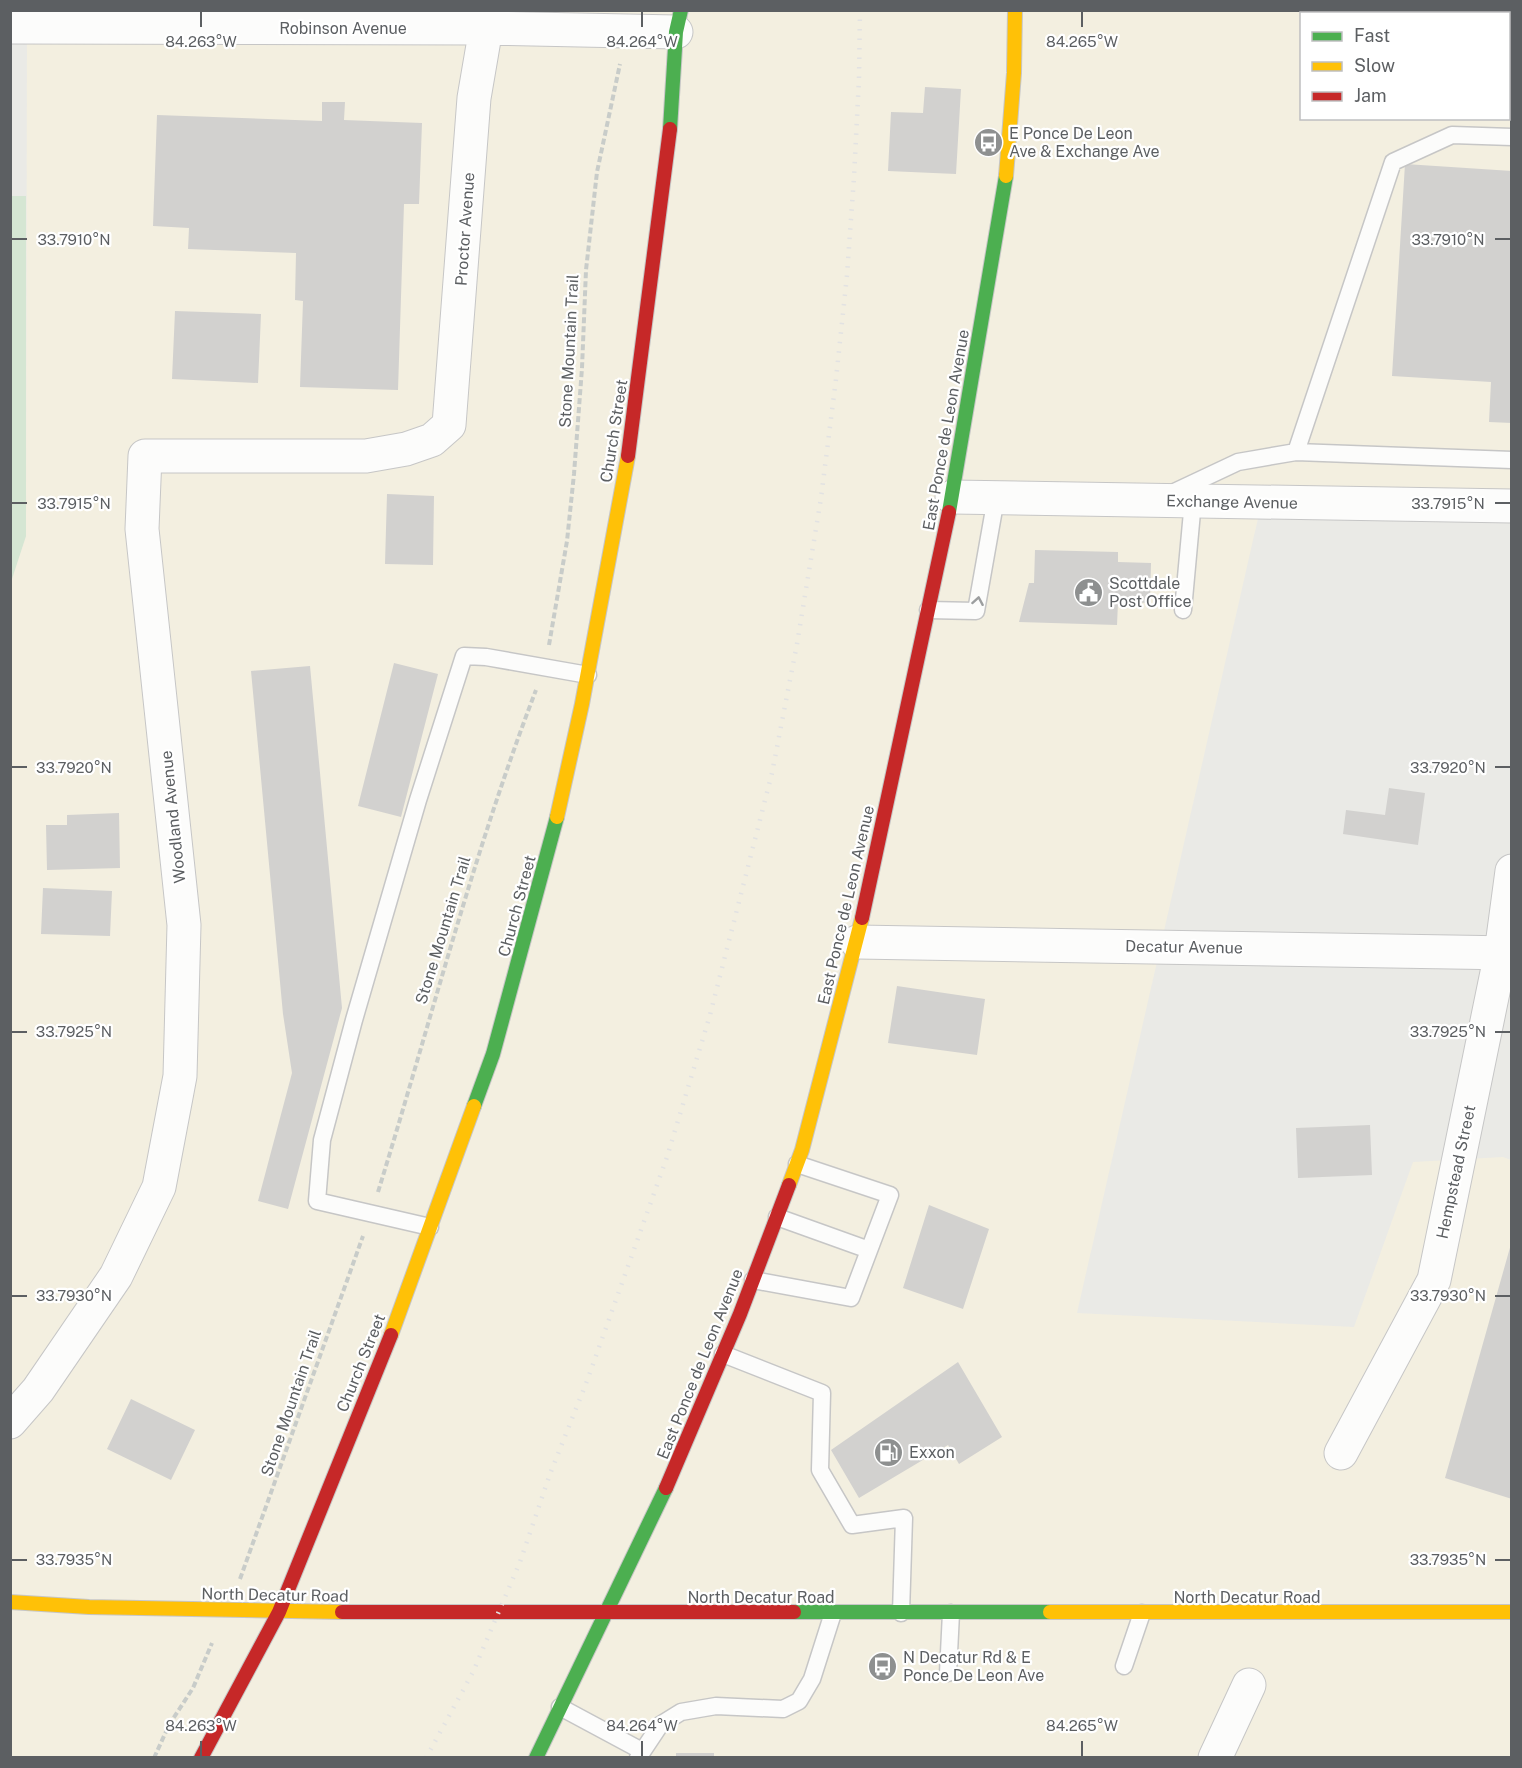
<svg xmlns="http://www.w3.org/2000/svg" width="1522" height="1768" font-family="'Public Sans',sans-serif">
<style>
.commercial{fill:#f3efe0;fill-rule:evenodd}
.green{fill:#d5e6d3}
.building{fill:#d2d1cf}
.lines{fill:none;stroke-linecap:round;stroke-linejoin:round}
.lane-casing{stroke:#c6c6c6;stroke-width:19}
.street-casing{stroke:#c6c6c6;stroke-width:35}
.fast-casing{stroke:#c6c6c6;stroke-width:16}
.slow-casing{stroke:#c6c6c6;stroke-width:16}
.jam-casing{stroke:#c6c6c6;stroke-width:16}
.path{stroke:#c8ccc9;stroke-width:4;stroke-dasharray:6 3;stroke-linecap:butt}
.lane{stroke:#fcfcfb;stroke-width:16}
.street{stroke:#fcfcfb;stroke-width:33}
.fast{stroke:#4caf50;stroke-width:14}
.slow{stroke:#ffc107;stroke-width:14}
.jam{stroke:#c62828;stroke-width:14}
.rail{stroke:#e2e2e2;stroke-width:4.5;stroke-dasharray:1.5 8;stroke-linecap:butt}
.oneway{stroke:#9c9e9f}
.ticks{fill:none;stroke:#5c5f62;stroke-width:2}
.labels{text-anchor:middle;dominant-baseline:central;stroke-width:4.5;stroke-linejoin:round;paint-order:stroke}
.street-label{font-size:16px;fill:#5c5f62;stroke:#fff}
.poi-label{font-size:16px;fill:#5c5f62;stroke:#fff;text-anchor:start}
.ticks-label{font-size:15px;text-anchor:middle;fill:#5c5f62;stroke:#fff;stroke-width:4.5;stroke-linejoin:round;paint-order:stroke}
</style>
<rect width="100%" height="100%" fill="#eaeae6"/>
<path class="commercial" d="M27,11h1484v480l-247,1 -187,821 277,14 59,-165 90,-5 8,3v597l-1500,1 -1,-1176 16,-46zM1302,14h206v104h-206z"/>
<path class="green" d="M10,196h16v340l-15,46z"/>
<path class="building" d="M925,87l36,2 -5,85 -68,-3 3,-59 32,1z
M322,102h23l-1,18 78,3 -3,81h-15l-6,186 -98,-3 3,-86 -8,-1 1,-47 -108,-4 1,-21 -36,-2 4,-111 165,6z
M1405,164l107,7v252l-23,-1 2,-40 -99,-6z
M175,311l86,3 -3,69 -86,-4z
M387,494l47,2 -1,69 -48,-1z
M1035,550l83,2v10l33,1 -1,40 -32,-1 -1,23 -98,-3 10,-39h5z
M394,663l44,11 -37,143 -43,-11z
M310,666l32,342 -54,201 -30,-8 34,-128 -9,-59 -32,-343z
M1389,788l36,5 -7,52 -75,-11 3,-24 39,5z
M119,813l1,55 -73,2 -1,-45h21v-10z
M43,888l69,3 -2,45 -69,-2z
M897,986l88,13 -8,56 -89,-12z
M1370,1125l2,50 -74,3 -2,-50z
M929,1205l60,24 -26,80 -60,-21z
M1511,1244h1v255l-67,-21z
M958,1362l44,75 -43,27 -11,-19 -89,53 -28,-48z
M131,1399l64,31 -24,50 -64,-31z
M676,1753h38v5h-38z"/>
<g class="lines">
<defs>
<path id="lane" d="M1296,452l216,8
M1170,494l68,-32 58,-10 97,-290 59,-27 60,2
M928,610l48,1 20,-113
M1183,610l10,-109
M777,1217l92,33
M430,1227l-113,-26 5,-61 32,-120 64,-220 46,-144 22,1 102,18
M753,1280l98,18 39,-103 -93,-31
M723,1354l99,39 -2,77 32,55 52,-7 -3,95
M1124,1666l18,-53
M948,1673l3,-60
M560,1707l82,44
M638,1758l22,-33 21,-13 35,-6 67,3 16,-8 13,-22 21,-66"/>
<path id="street" d="M10,27l476,1 190,4
M952,497l560,9
M857,942l655,11
M10,1422l28,-32 78,-114 43,-89 21,-111 4,-151 -42,-396 3,-73h221l40,-7 26,-9 17,-15 25,-327 12,-70v-18
M1341,1453l93,-173 67,-327 11,-82
M1215,1758l34,-73"/>
<path id="fast" d="M670,129l6,-97 5,-22
M949,512l57,-336
M474,1106l19,-52 64,-237
M794,1612h256
M536,1758l130,-270"/>
<path id="slow" d="M1006,176l8,-103 1,-63
M557,817l25,-113 46,-248
M789,1185l13,-35 60,-232
M391,1335l83,-229
M10,1602l79,5 253,5
M1050,1612h462"/>
<path id="jam" d="M628,456l42,-327
M862,918l87,-406
M666,1488l74,-174 49,-129
M342,1612h452
M201,1758l78,-146 112,-277"/>
</defs>
<use href="#lane" class="lane-casing"/>
<use href="#street" class="street-casing"/>
<use href="#fast" class="fast-casing"/>
<use href="#slow" class="slow-casing"/>
<use href="#jam" class="jam-casing"/>
<path class="path" d="M549,645l18,-104 7,-67 8,-106 4,-98 11,-98 23,-108
M378,1192c52,-168 95,-338 158,-502
M240,1579l123,-343
M154,1758l15,-33 24,-37 19,-45"/>
<use href="#lane" class="lane"/>
<use href="#street" class="street"/>
<use href="#fast" class="fast"/>
<use href="#slow" class="slow"/>
<use href="#jam" class="jam"/>
<path class="rail" d="M426,1758l47,-86 47,-110 30,-88 37,-93 80,-224 43,-142 62,-242 25,-129 24,-146 15,-119 11,-104 7,-98 5,-98 1,-69"/>
</g>
<defs><path id="oneway-chevron" d="M-2-3.5L2.5 0L-2 3.5" fill="none" stroke-width="1.6" stroke-linecap="round" stroke-linejoin="round" transform="scale(1.5)"/></defs>
<use class="oneway" href="#oneway-chevron" transform="translate(978 601) rotate(-80)"/>
<path class="ticks" d="M201,12v15M642,12v15M1082,12v15M12,239h15M1495,239h15M12,503h15M1495,503h15M12,767h15M1495,767h15M12,1032h15M1495,1032h15M12,1296h15M1495,1296h15M12,1560h15M1495,1560h15M201,1741v15M642,1741v15M1082,1741v15"/>
<defs>
<symbol id="bus-disc" viewBox="-11 -11 22 22"><circle r="9.5" fill="#8e9090" stroke="#fff"/><path d="M-5-6H5V4H4V6H2V4H-2V6H-4V4H-5ZM-3.5-4V0h7V-4ZM-3.5 1.2v1.5H-2V1.2ZM2 1.2v1.5H3.5V1.2Z" fill="#fff"/></symbol>
<symbol id="civic-disc" viewBox="-11 -11 22 22"><circle r="9.5" fill="#8e9090" stroke="#fff"/><path d="M-.6-6.5H3V-4.5H.6V-3L4-1V1h2V6H-6V1h2V-1L-.6-3ZM-1.2 2.5V6h2.4V2.5Z" fill="#fff"/></symbol>
<symbol id="fuel-disc" viewBox="-11 -11 22 22"><circle r="9.5" fill="#8e9090" stroke="#fff"/><path d="M-5.5-6h7V0h2V4h1.3V-2.5L3-4.5l.8-.8L6-3V5H2.5V1h-1V6h-7ZM-4.2-4.7v3.2H.2V-4.7Z" fill="#fff"/></symbol>
</defs>
<g fill-rule="evenodd">
<use href="#bus-disc" x="972" y="126" width="33" height="33"/>
<use href="#civic-disc" x="1072" y="576" width="33" height="33"/>
<use href="#fuel-disc" x="872" y="1436" width="33" height="33"/>
<use href="#bus-disc" x="866" y="1650" width="33" height="33"/>
</g>
<g class="labels">
<g class="street-label">
<text x="343" y="28">Robinson Avenue</text>
<text transform="translate(465 229) rotate(-86)">Proctor Avenue</text>
<text transform="translate(569 351) rotate(-87)">Stone Mountain Trail</text>
<text transform="translate(946 430) rotate(-80)">East Ponce de Leon Avenue</text>
<text transform="translate(614 431) rotate(-81)">Church Street</text>
<text transform="translate(1232 502) rotate(1)">Exchange Avenue</text>
<text transform="translate(173 817) rotate(-96)">Woodland Avenue</text>
<text transform="translate(846 905) rotate(-77)">East Ponce de Leon Avenue</text>
<text transform="translate(517 906) rotate(-75)">Church Street</text>
<text transform="translate(443 930) rotate(-73)">Stone Mountain Trail</text>
<text transform="translate(1184 947) rotate(1)">Decatur Avenue</text>
<text transform="translate(1456 1172) rotate(-78)">Hempstead Street</text>
<text transform="translate(361 1363) rotate(-68)">Church Street</text>
<text transform="translate(700 1364) rotate(-68)">East Ponce de Leon Avenue</text>
<text transform="translate(291 1403) rotate(-71)">Stone Mountain Trail</text>
<text transform="translate(275 1595) rotate(1)">North Decatur Road</text>
<text x="761" y="1597">North Decatur Road</text>
<text x="1247" y="1597">North Decatur Road</text>
</g>
<g class="poi-label">
<text x="1009" y="133">E Ponce De Leon<tspan x="1009" dy="18">Ave &amp; Exchange Ave</tspan></text>
<text x="1109" y="583">Scottdale<tspan x="1109" dy="18">Post Office</tspan></text>
<text x="909" y="1452">Exxon</text>
<text x="903" y="1657">N Decatur Rd &amp; E<tspan x="903" dy="18">Ponce De Leon Ave</tspan></text>
</g>
</g>
<g class="ticks-label">
<text x="201" y="47">84.263°W</text>
<text x="642" y="47">84.264°W</text>
<text x="1082" y="47">84.265°W</text>
<text x="1448" y="245">33.7910°N</text>
<text x="74" y="245">33.7910°N</text>
<text x="1448" y="509">33.7915°N</text>
<text x="74" y="509">33.7915°N</text>
<text x="1448" y="773">33.7920°N</text>
<text x="74" y="773">33.7920°N</text>
<text x="1448" y="1037">33.7925°N</text>
<text x="74" y="1037">33.7925°N</text>
<text x="1448" y="1301">33.7930°N</text>
<text x="74" y="1301">33.7930°N</text>
<text x="1448" y="1565">33.7935°N</text>
<text x="74" y="1565">33.7935°N</text>
<text x="201" y="1731">84.263°W</text>
<text x="642" y="1731">84.264°W</text>
<text x="1082" y="1731">84.265°W</text>
</g>
<rect width="1522" height="1768" fill="none" stroke="#5c5f62" stroke-width="24"/>
<rect x="1300" y="12" width="210" height="108" fill="#ffffff" stroke="#bebfc0" stroke-width="1.5"/>
<rect x="1312" y="32" width="30" height="9" fill="#4caf50" stroke="#bebfc0" stroke-width="1.5"/>
<text x="1354" y="42" font-size="18" fill="#5c5f62">Fast</text>
<rect x="1312" y="62" width="30" height="9" fill="#ffc107" stroke="#bebfc0" stroke-width="1.5"/>
<text x="1354" y="72" font-size="18" fill="#5c5f62">Slow</text>
<rect x="1312" y="92" width="30" height="9" fill="#c62828" stroke="#bebfc0" stroke-width="1.5"/>
<text x="1354" y="102" font-size="18" fill="#5c5f62">Jam</text>
</svg>
